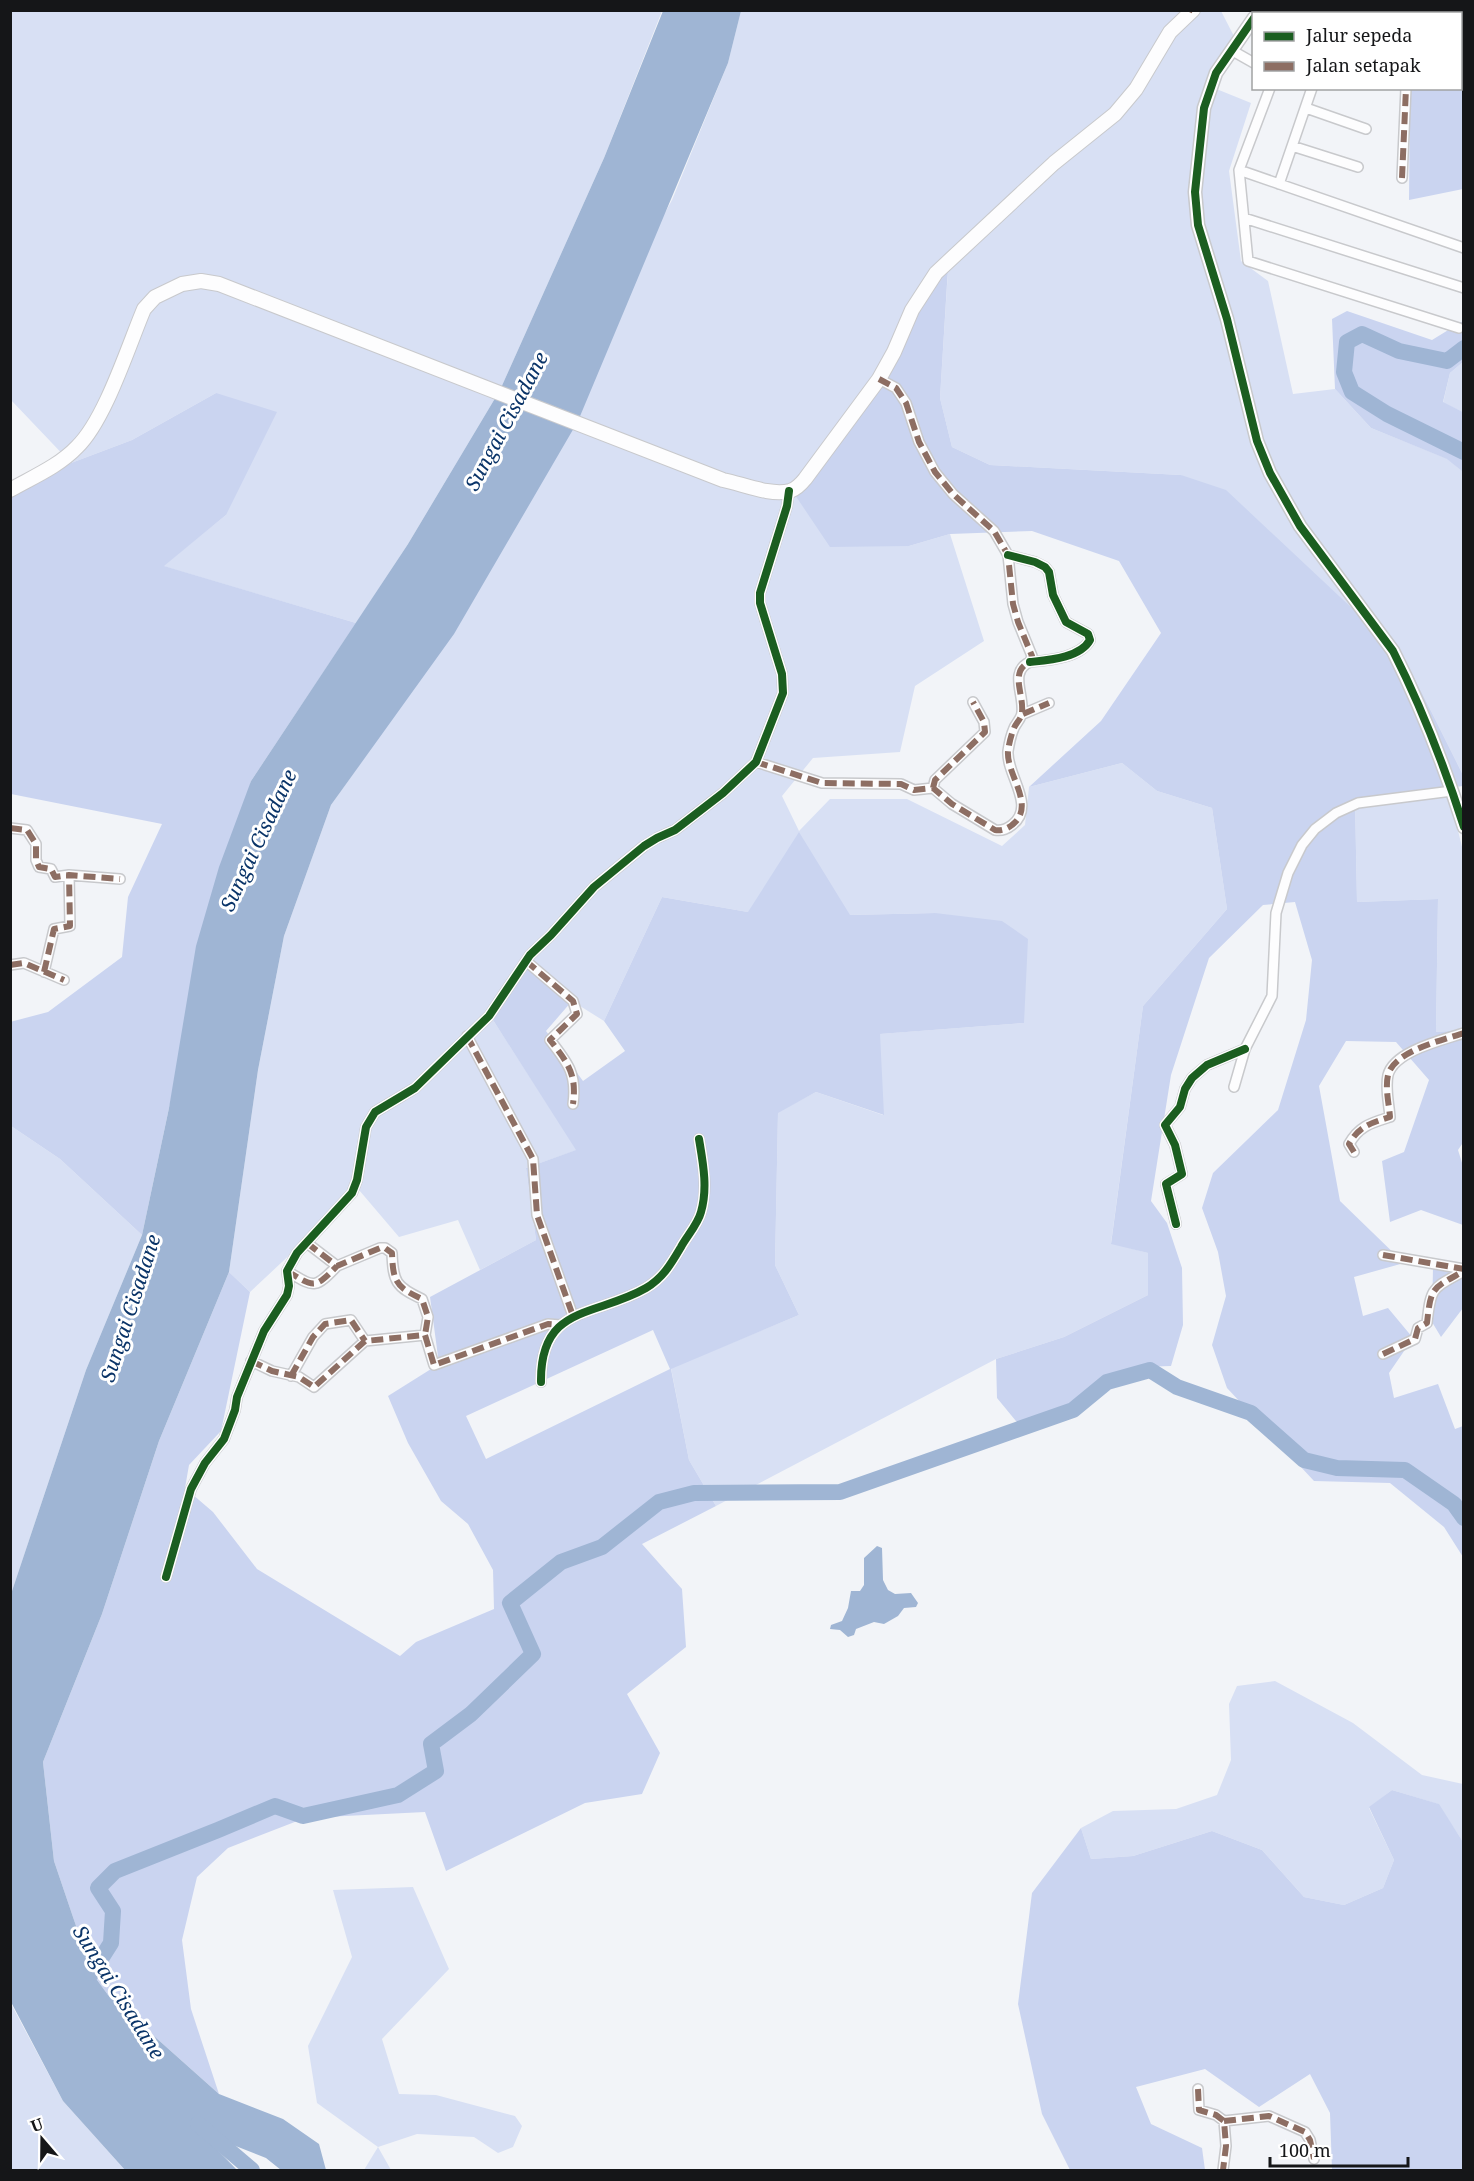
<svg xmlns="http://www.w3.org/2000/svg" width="1474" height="2181" font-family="'Noto Serif',serif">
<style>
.green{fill:#d8e0f4}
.forest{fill:#cad4f0;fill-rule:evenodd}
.water{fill:#9fb5d4}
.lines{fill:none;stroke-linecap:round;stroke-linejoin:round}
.river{stroke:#9fb5d4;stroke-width:16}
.minor-casing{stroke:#c8c9cc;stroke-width:12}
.tertiary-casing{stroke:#c8c9cc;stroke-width:15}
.secondary-casing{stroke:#c8c9cc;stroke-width:16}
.minor{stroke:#fdfdfe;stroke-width:9}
.tertiary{stroke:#fdfdfe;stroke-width:12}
.secondary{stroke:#fdfdfe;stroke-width:14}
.quiet{stroke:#8d6e63;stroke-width:6;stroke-dasharray:12 6;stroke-linecap:butt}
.cycleway-casing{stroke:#fff;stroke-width:11}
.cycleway{stroke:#1b5e20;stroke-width:8}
.labels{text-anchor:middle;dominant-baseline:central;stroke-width:6;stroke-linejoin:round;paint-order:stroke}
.water-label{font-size:20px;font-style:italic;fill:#0a3468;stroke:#fff}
</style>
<rect width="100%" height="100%" fill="#f2f4f8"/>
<path class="green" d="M11,11h651l-58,147 -104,232 -92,154 -52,79 -193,-57 63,-51 -10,-122 -84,47 -61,23 -60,-63z
M741,11h480l16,31 -23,46 37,15 -22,68 12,90 27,20 25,113 42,-5 36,39 77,31 15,13v303l-59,-118 -223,-182 -191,-10 -38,-18 -12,-49 8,-128 -39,276 41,-12 34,107 -69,45 -15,66 -87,6 -31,38 17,35 31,-32h77l95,47 23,-21 4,-38 93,-24 35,28 55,17 15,101 -84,97 -32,237 37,10v42l-84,42 -68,22 -280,147 -27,-46 -18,-92 128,-53 -24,-50 3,-153 38,-20 67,23 -4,-81 145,-11 -89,-110 -85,2 -102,-3 -86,-15 -58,124 -32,-20 -79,19 84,130 -51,18 10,72 -56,30 -22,-50 -59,17 -40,-47 -109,102 -21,-20 29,-202 26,-134 47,-131 39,-55 302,-550 56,-137z
M1463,362v50l-20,-9 7,-30z
M1449,794l14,57v179l-27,2 2,-133 -81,3 -2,-102z
M11,1126l49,33 82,76 -56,135 -75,224z
M1275,1681l78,42 69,52 41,9v58l-25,-38 -46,-14 -23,18 25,52 -11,28 -39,17 -40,-8 -42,-47 -50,-19 -79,25 -42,3 -10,-31 32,-17 63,-2 41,-14 14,-35 -2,-56 8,-18z
M413,1887l36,82 -67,70 17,55 37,1 79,21 7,10 -9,21 -15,6 -24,-16 -57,-3 -39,13 13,23h-27l14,-23 -61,-44 -9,-57 44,-89 -19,-67z
M10,2002l53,99 62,69h-114z"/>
<path class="forest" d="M1398,11h65v178l-54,11 1,-111 50,-1v-74h-57z
M948,268l-8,130 12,49 38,18 191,10 45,15 178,167 59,118v11l-108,14 2,102 81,-3 -2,133 27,-2 1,111 -6,9 5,16v59l-42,-15 -31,12 -8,-61 22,-9 25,-72 -33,-38 -50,-1 -27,45 21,115 64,62 -50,14 9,39 25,-8 25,30 -24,35 5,25 44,-14 17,45 8,-3v131l-19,-30 -54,-44 -76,-2 -87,-93 -15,-43 14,-49 -8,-44 -16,-44 11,-35 65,-63 28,-90 6,-60 -17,-58 -32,3 -54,53 -38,117 -20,126 16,22 15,45 1,57 -12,41 -30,1 -76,53 -40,12 -28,-34 -1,-39 68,-22 84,-42v-42l-37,-9 32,-238 84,-97 -15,-101 -55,-17 -35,-28 -93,24 72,-66 60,-88 -42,-72 -87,-30 -82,3 -41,12 -79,1 -37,-55z
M1347,311l85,29 31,-19v41l-13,11 -7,29 20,10v60l-16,-13 -76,-31 -36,-39 -3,-70z
M216,393l61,19 -51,103 -62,51 192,57 -105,158 -82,327 -27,127 -82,-76 -49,-33 -1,-104 38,-10 74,-55 6,-60 34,-73 -151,-30v-299l60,-32 61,-23z
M799,832l51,83 85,-2 67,8 26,18 -4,84 -144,11 4,81 -68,-23 -38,21 -3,152 24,50 -128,54 18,91 27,46 -74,38 40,45 4,58 -59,47 33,59 -18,41 -57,9 -139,68 -21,-59 -120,6 -77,30 -31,29 -15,63 9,69 28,85 -111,-99 -16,-22 -38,-112 -11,-99 59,-148 57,-173 70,-169 21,20 -29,139 -32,34 -4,23 28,24 44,57 143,87 16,-14 78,-33 -1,-39 -25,-46 -27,-23 -33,-58 -20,-47 51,-32 -9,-67 106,-57 -10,-72 50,-18 -83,-130 37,-58 42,39 -26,30 37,50 42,-30 -21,-30 58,-124 86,15zM653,1330l17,39 -184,90 -20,-43z
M1433,1267l30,1v40l-22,29 -9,-15z
M1392,1790l47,14 24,38v328h-131l-2,-57 -20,-39 -51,33 -54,-38 -69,18 15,37 51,24 3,22h-135l-28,-56 -24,-110 14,-111 49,-65 10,31 42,-3 79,-25 50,19 42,47 40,8 39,-17 11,-28 -25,-53z"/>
<path class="water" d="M663,11h78l-13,52 -150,358 -124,213 -123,171 -47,131 -26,134 -29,202 -70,169 -57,173 -59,148 11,99 38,112 16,22 111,99 64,25 36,25 7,26h-45l-15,-12 -66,-26 37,38h-112l-62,-69 -52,-99v-408l75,-224 56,-135 27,-127 27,-162 23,-79 32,-86 157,-237 92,-154 104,-232z
M877,1546l5,2 1,32 5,10 7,4 16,-1 7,10 -2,4 -12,1 -6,8 -14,8 -10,-2 -18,7 -2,6 -6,2 -8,-7 -10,-1 1,-4 11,-4 6,-13 3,-17h9l4,-6v-27z"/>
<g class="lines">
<path class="river" d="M1464,348l-17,13 -48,-10 -37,-17 -15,8 -3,30 8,20 35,22 77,38
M92,1973l19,-30 2,-32 -15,-23 17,-17 103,-41 57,-24 28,10 95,-21 38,-24 -5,-27 40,-30 62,-60 -23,-51 51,-41 41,-15 57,-45 35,-9 146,-1 233,-82 34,-28 43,-12 27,17 74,26 53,47 33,8 68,2 49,34 10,14
M198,2124l54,46"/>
<defs>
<path id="minor" d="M1397,10l6,4
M1231,50l23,13
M1270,88l-31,82 225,78
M1306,108l60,21
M1292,146l66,21
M1239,170l9,91 211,67
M1402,178l4,-90
M1279,184l33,-96
M1244,218l220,70
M1008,555l27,7 10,5 4,5 4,23 13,27 22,12 2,6c-10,18 -41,20 -60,22
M1023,714l26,-11
M756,762l66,21 79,1 13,6 19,-2 19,16 43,26c6,1 12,-1 17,-5 25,-19 -6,-50 -4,-74 1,-7 3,-16 6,-23 2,-5 8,-10 8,-16 2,-18 -13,-41 8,-50l2,-6 -14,-34 -5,-18 -5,-49 -14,-24 -41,-37 -18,-22 -16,-30 -13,-39 -10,-15 -17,-9
M933,788l2,-8 50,-48 -1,-10 -11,-20
M10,828l17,2 9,14v16l3,7 12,2 4,8 14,-2
M526,961l47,40 4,13 -27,26c18,23 27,34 23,64
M10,965l14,-2 40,17
M44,972l10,-43 16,-3 -1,-51 51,4
M467,1036l66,123 4,56 36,101
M1234,1087l11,-38 27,-53 4,-83 12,-40 14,-28 13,-16 21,-16 22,-10 94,-12
M1354,1152l-5,-8c10,-18 22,-21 41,-27 -1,-13 -5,-29 -2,-42 6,-24 55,-35 76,-42
M1176,1224l-10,-40 16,-10 -7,-29 -10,-20 15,-18 5,-18 7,-11 15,-13 38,-16
M307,1243l30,23 43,-18h5l7,5c1,29 4,34 30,46l6,18 -3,18
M1383,1255l81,14
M287,1271c27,16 27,19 50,-5
M1383,1354l32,-15 3,-11 9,-5c4,-37 5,-34 37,-52
M251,1361l21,10 27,6 15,10 51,-46 60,-6 9,30 114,-41 13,1
M291,1376l22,-39 12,-13 26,-4 14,21
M541,1382c-1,-78 55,-65 105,-94 17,-10 25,-24 35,-41 6,-11 17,-23 20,-35 7,-24 2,-49 -2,-73
M166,1577l25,-88 14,-26 19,-24 11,-29 2,-13 27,-66 23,-36 2,-9 -2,-15 10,-18 55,-60 5,-13 9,-53 9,-15 40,-24 74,-72 41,-61 21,-20 43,-48 50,-41 13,-8 18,-8 48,-37 33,-31 27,-69 -1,-19 -22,-71v-10l27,-87 2,-15
M1198,2089l1,21 17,5 8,6 2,25 -3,24
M1224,2121l45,-5 36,16 5,8 4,19"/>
<path id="tertiary" d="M1254,18l-38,55 -12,35 -9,84 3,33 29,94 30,122 13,32 30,53 93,125c28,55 52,117 71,176"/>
<path id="secondary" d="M10,490c23,-13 49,-24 67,-43 28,-27 51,-100 67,-138l11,-12 27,-13 19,-3 18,3 504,196c20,4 47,16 67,11 6,-2 11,-7 15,-12l74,-100 15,-27 18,-42 24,-37 118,-110 61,-49 21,-25 34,-57 23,-22"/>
</defs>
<use href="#minor" class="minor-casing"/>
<use href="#tertiary" class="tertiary-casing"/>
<use href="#secondary" class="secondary-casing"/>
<use href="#minor" class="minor"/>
<use href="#tertiary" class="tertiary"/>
<use href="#secondary" class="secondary"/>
<path class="quiet" d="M1397,10l6,4
M1189,12l1,-2
M1402,178l4,-90
M1023,714l26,-11
M756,762l66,21 79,1 13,6 19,-2 19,16 43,26c6,1 12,-1 17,-5 25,-19 -6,-50 -4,-74 1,-7 3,-16 6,-23 2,-5 8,-10 8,-16 2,-18 -13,-41 8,-50l2,-6 -14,-34 -5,-18 -5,-49 -14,-24 -41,-37 -18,-22 -16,-30 -13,-39 -10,-15 -17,-9
M933,788l2,-8 50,-48 -1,-10 -11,-20
M10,828l17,2 9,14v16l3,7 12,2 4,8 14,-2
M526,961l47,40 4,13 -27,26c18,23 27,34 23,64
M10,965l14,-2 40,17
M44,972l10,-43 16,-3 -1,-51 51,4
M467,1036l66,123 4,56 36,101
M1354,1152l-5,-8c10,-18 22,-21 41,-27 -1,-13 -5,-29 -2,-42 6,-24 55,-35 76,-42
M307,1243l30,23 43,-18h5l7,5c1,29 4,34 30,46l6,18 -3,18
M1383,1255l81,14
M287,1271c27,16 27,19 50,-5
M1383,1354l32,-15 3,-11 9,-5c4,-37 5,-34 37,-52
M251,1361l21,10 27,6 15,10 51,-46 60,-6 9,30 114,-41 13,1
M291,1376l22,-39 12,-13 26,-4 14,21
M1198,2089l1,21 17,5 8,6 2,25 -3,24
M1224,2121l45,-5 36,16 5,8 4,19"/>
<defs>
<path id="cycleway" d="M1254,18l-38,55 -12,35 -9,84 3,33 29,94 30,122 13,32 30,53 93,125c28,55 52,117 71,176
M1008,555l27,7 10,5 4,5 4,23 13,27 22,12 2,6c-10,18 -41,20 -60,22
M1176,1224l-10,-40 16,-10 -7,-29 -10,-20 15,-18 5,-18 7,-11 15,-13 38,-16
M541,1382c-1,-78 55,-65 105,-94 17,-10 25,-24 35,-41 6,-11 17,-23 20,-35 7,-24 2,-49 -2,-73
M166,1577l25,-88 14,-26 19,-24 11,-29 2,-13 27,-66 23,-36 2,-9 -2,-15 10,-18 55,-60 5,-13 9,-53 9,-15 40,-24 74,-72 41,-61 21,-20 43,-48 50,-41 13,-8 18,-8 48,-37 33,-31 27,-69 -1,-19 -22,-71v-10l27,-87 2,-15"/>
</defs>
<use href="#cycleway" class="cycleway-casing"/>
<use href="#cycleway" class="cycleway"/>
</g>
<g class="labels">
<g class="water-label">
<text transform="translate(506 421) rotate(-62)">Sungai Cisadane</text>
<text transform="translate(258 840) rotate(-65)">Sungai Cisadane</text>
<text transform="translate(130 1308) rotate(-72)">Sungai Cisadane</text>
<text transform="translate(119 1992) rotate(58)">Sungai Cisadane</text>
</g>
</g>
<rect width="1474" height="2181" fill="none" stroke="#151618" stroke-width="24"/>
<rect x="1252" y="12" width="210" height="78" fill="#ffffff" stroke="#a1a2a3" stroke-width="1.5"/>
<rect x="1264" y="32" width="30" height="9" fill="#1b5e20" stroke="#a1a2a3" stroke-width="1.5"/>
<text x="1306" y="42" font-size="18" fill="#151618">Jalur sepeda</text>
<rect x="1264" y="62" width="30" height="9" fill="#8d6e63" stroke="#a1a2a3" stroke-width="1.5"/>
<text x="1306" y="72" font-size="18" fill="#151618">Jalan setapak</text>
<g transform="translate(42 2139) rotate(340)" stroke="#ffffff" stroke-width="4.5" paint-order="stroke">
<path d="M0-4.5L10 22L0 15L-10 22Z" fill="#151618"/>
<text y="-9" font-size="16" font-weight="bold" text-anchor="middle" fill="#151618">U</text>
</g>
<path d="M1270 2157v9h138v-9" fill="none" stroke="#151618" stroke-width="3"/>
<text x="1279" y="2157" font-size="18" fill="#151618" stroke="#ffffff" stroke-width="4.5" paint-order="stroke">100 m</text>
</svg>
